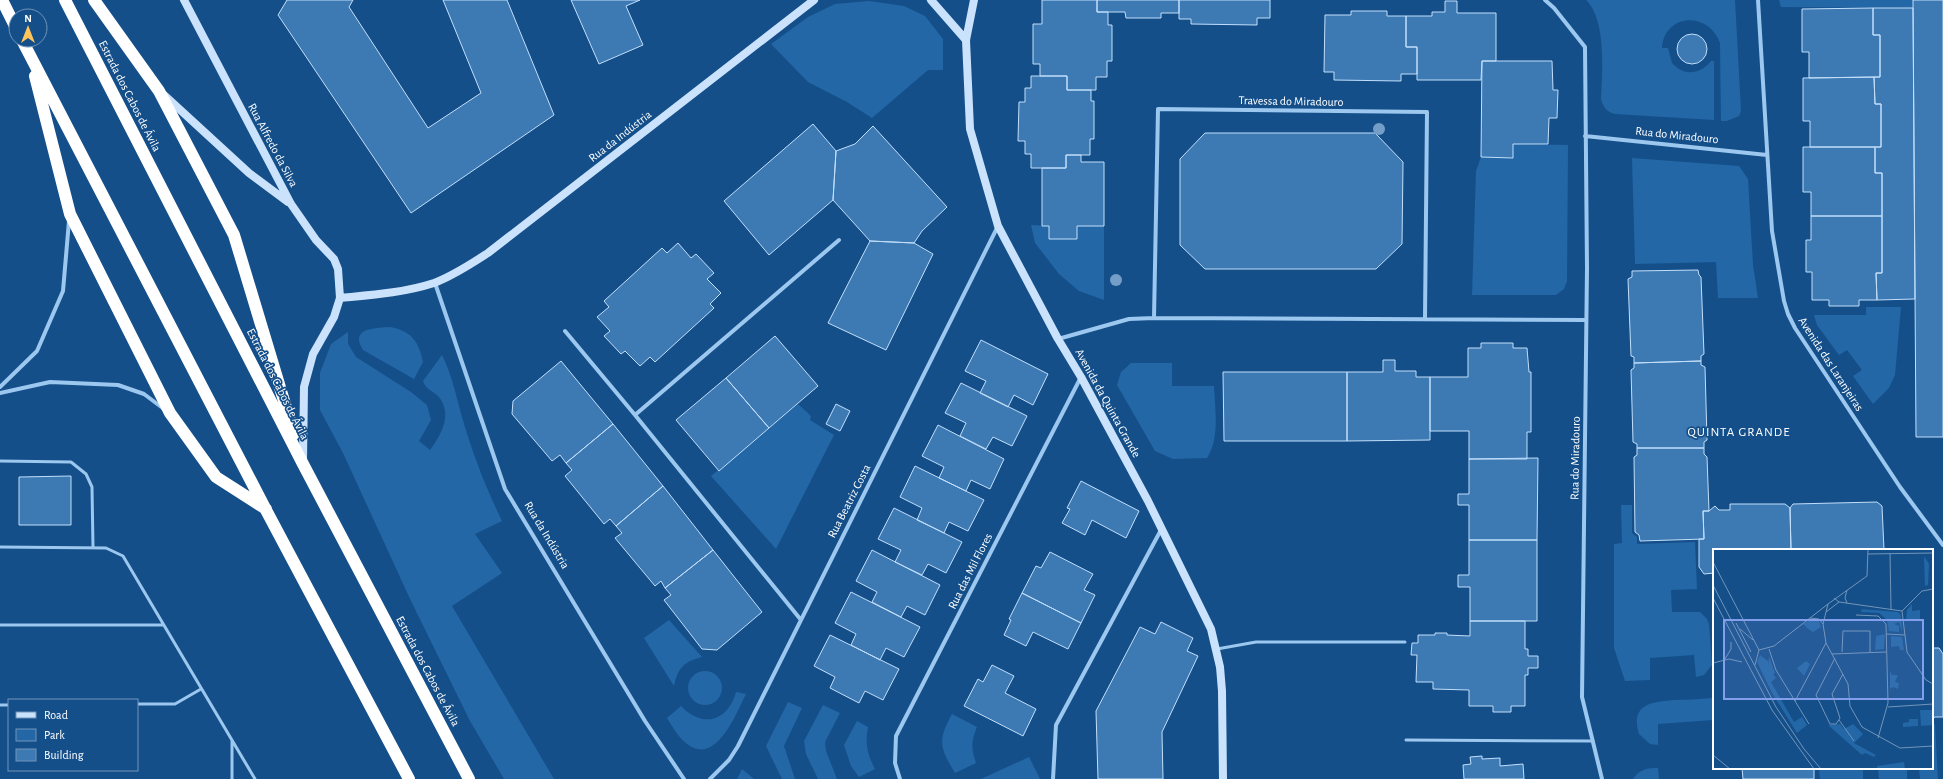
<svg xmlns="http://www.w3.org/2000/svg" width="1943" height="779" font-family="'Alegreya Sans',sans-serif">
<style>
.green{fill:#2367a7}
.building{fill:#3d79b3;stroke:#c2dffb}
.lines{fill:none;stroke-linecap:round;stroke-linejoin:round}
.lane{stroke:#9cc7ef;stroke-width:3}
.street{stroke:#9cc7ef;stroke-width:4}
.secondary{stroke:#cae2fb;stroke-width:8}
.highway{stroke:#fff;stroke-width:12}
.tree{fill:#749ec8}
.labels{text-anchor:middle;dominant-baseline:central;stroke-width:3.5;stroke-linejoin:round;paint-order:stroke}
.street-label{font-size:12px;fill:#fff;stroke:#144f8a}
.neighbourhood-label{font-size:13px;letter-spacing:1px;fill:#fff;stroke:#144f8a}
.inset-road{fill:none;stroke:#7295b9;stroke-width:1}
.view{fill:#839eea;fill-opacity:0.15;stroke:#839eea;stroke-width:2}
.inset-edge{fill:none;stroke:#fff;stroke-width:2}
</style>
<rect width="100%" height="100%" fill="#144f8a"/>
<path class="green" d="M1586,0h149l6,111 -2,5 -12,5h-6l-1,-78c-12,-33 -56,-29 -58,5h6l4,15c12,14 29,11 39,-2h3v59l-99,-6c-8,-2 -11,-6 -14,-14 1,-26 6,-80 -15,-100z
M1779,0h134v8l-132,-1z
M869,1l35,5 21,10 18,23v31h-15l-56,48 -25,-16 -39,-20 -37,-38 37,-27 27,-13z
M1513,144l55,1 -1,136 -3,8 -8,6h-84l4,-124 5,-14 32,1z
M1632,158l107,8 9,13 5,86 5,33h-40l-2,-36 -81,2z
M1031,225l18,1 1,13h27v-13h27v74l-25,-9 -20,-17 -24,-31z
M1866,307h35l-6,68 -6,13 -16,16 -20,-28 9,-6 -15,-20 -8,5 -22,-30 -3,-10h52z
M390,327c21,4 29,14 33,35l-9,17 -51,-29c-14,-22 12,-22 27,-23z
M348,332v12l8,13 55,35 16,13 4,15 -12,21 11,9c12,-16 23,-37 8,-54 -6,-6 -12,-6 -15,-15l19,-26c10,20 14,41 20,62 10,35 24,71 40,104l-27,13 27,39 -50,33 102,173h-50l-34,-58 -59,-120 -68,-148 -23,-43v-37l11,-29z
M1131,363h41v23h42c1,23 6,52 -7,72l-34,1 -18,-8 -38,-66 4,-13z
M798,404l13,12 -1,4 24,15 -58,114 -65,-73z
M1621,505h11v28l5,4v7l58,-2 2,47 -26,1 1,22h28l7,7 2,5 3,41 -8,10 -8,2 -2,-22 -44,3v22l-25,1 -11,-33v-104l8,-1z
M669,620l33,37c-19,5 -24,11 -28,29l-30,-48z
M688 688a17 17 0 1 1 34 0a17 17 0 1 1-34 0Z
M736,692l10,2c-10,19 -30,74 -60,49 -8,-6 -14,-17 -19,-25l14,-12c22,23 47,15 55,-14z
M1712,698l1,22 -55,4v21l-8,-1 -11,-10c-9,-30 12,-32 36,-34 13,0 25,-1 37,-2z
M788,702l14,6 -18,38 11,33h-13l-16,-33z
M823,705l17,8 -15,29 1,9 11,28h-19l-12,-25 -2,-13z
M952,714l25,13c-6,15 -6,21 -1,36l-21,10c-15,-25 -18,-32 -3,-59z
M857,721l11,6c-3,16 -1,27 7,42l-16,8 -8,-11 -7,-21z
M1932,724h3l3,55h-18l-1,-11h13z
M1029,757l11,22h-59z
M1658,768l1,11h-26c7,-10 14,-11 25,-11z
M1819,768h44v11h-43z
M1878,768h29v11h-28z
M742,769l12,10h-17z"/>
<path class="building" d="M287,0h66l-4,7 79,121 53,-35 -38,-93h64l47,115 -143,98 -133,-198z
M571,0h69l-14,6 17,39 -44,19z
M1042,0h55v12h11v13h4v36h-5v16h-11v13h-29v-14h-27v-12h-7v-40h9z
M1097,0h82v13h-18v5h-35l-1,-6h-28z
M1179,0h91v18h-13v7l-66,-1v-5h-12z
M1913,0h30v437h-27z
M1445,1h12v12h39v48h-14l-1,19h-64v-33h-11v-31h26v-4h13z
M1873,8v27h7v42l-71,1v-26h-7v-43z
M1873,8h40l2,291 -38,1 -1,-27h6v-100h-7v-26h6v-43h-6l-1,-27h6v-42h-7z
M1351,11h36v5h19v31h11v27h-16v7l-67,-1v-8h-10l1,-57h26z
M1677 49a15 15 0 1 1 30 0a15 15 0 1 1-30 0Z
M1482,61h70l1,29h5l-1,28h-8l-1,26h-35v14l-32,-1z
M1031,76h36v14h24v11h3v38h-4v16h-24v13h-35v-14h-6v-13h-7l1,-39h6v-14h6z
M1874,77l1,27h6v43h-71v-26h-7v-43z
M813,124l23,27 -3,49 -64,55 -45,-54z
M873,126l74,81 -25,24 -8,12 -44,-2 -37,-41 3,-49 19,-7z
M1205,133h170l28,29 -1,82 -26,25h-171l-25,-24v-86z
M1803,147h72v26h7v43h-71v-24h-8z
M1066,155h15v7h23v64h-27v13h-28v-13h-7v-58h24z
M1811,216h71v57h-6l1,27h-18v6h-30v-6h-17v-28h-6v-32h5z
M870,241l44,2 19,11 -47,96 -58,-27z
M678,243l13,15 5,-4 18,19 -7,6 14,14 -11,11 4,4 -59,54 -5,-5 -10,9 -15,-15 -4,3 -17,-18 6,-5 -13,-14 12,-10 -5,-6 58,-53 5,5z
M1698,270l1,5 2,2 3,77 -3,2v5l-67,2v-6l-3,-1 -3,-77 4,-2v-6z
M775,336l43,50 -49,42 -43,-50z
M981,340l67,34 -15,31 -19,-10 -6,12 -28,-14 6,-12 -21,-10z
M1481,343h32v5h14l2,24h2v60h-4v27h-58v-28h-39v-54h38v-29h13z
M1383,360h12v11h21v6h14v63l-83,1v-69h36z
M561,361l52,63 -47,39 -6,-8 -8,6 -40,-47 1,-13z
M1701,361v4l4,2 2,73 -3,2v6h-67v-4l-4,-2 -2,-72 3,-2v-5z
M1223,372h124v69h-123z
M726,378l43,50 -50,43 -43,-51z
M961,383l66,33 -15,30 -19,-9 -7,12 -26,-13 6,-13 -21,-10z
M836,404l14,7 -10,20 -14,-7z
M613,424l50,62 -47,40 -6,-7 -6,5 -39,-48 7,-6 -6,-7z
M938,425l66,34 -14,30 -19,-9 -5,11 -27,-13 5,-11 -22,-11z
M1637,448h67v6l3,3 2,54h-6l1,28 -64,2 -1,-6 -4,-3 -1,-75 3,-2z
M1538,458l-1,82h-68v-35h-11v-11h11v-35z
M915,466l69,34 -16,31 -19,-9 -5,11 -27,-13 5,-12 -22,-11z
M71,476v49h-52v-48z
M1081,481l58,30 -13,27 -34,-18 -7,15 -23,-12 8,-14 -3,-1z
M663,486l50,64 -48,38 -4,-7 -6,5 -40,-48 7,-5 -6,-7z
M1877,502l5,4 2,44h-93l-1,-42 3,-4z
M1730,504h55l5,4 1,42h-77v23l-10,1 -5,-7v-28h5l-1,-28h6l6,-5 4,4h11z
M894,508l68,34 -16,31 -18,-9 -6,11 -27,-13 6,-12 -23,-11z
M1469,540h68v81h-67v-34h-12v-12h11z
M713,550l49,62 -45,38 -15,-1 -38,-49 7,-5 -6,-7z
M872,550l68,35 -15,30 -18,-9 -6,11 -29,-15 5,-10 -21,-11z
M1050,552l43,22 -9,16 11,5 -14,28 -59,-30 14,-27 5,2z
M851,592l69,35 -16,30 -18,-9 -6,12 -29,-15 5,-11 -21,-11z
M1022,593l59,30 -13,26 -35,-17 -7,14 -22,-11 7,-15 -2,-1z
M1470,621h55v28h3v7h10v12h-10v7h-3v31h-14v6h-18v-6h-24v-16l-36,-1v-7h-17l1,-27h-6l1,-12h6v-8h17v-2h12v2l23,1z
M1161,622l32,16 -6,13 11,5 -36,76 1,47h-65l-2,-68 44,-84 15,7z
M830,635l69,34 -16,31 -18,-9 -6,12 -29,-15 5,-11 -21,-11z
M1932,648h7l4,6v63h-8l-3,2z
M992,665l22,11 -9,17 31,16 -13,27 -59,-30 14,-27 5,3z
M1482,756v3l18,-1v8l23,-2 1,15h-60l-1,-14 8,-1 -1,-7z
M1742,768h72v11h-71z"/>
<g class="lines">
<path class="lane" d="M0,461l71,1 15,12 6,13 1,60
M0,547l106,1 17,8 132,223
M0,625h163
M1217,649l39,-7h149
M137,704h38l26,-15
M0,705h9
M1406,740l187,1
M232,779v-38"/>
<path class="street" d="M1545,0l9,8 31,39 2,221 -5,429 20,82
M1758,0l14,231 12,70 4,13 7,14 105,159 43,58
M1585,136l182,19
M435,283l70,206 140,232 39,58
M1154,318l4,-209 269,3 -2,206
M565,331l70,84
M1058,339l71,-20 25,-1 432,2
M0,387l37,-36 26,-60 6,-70
M0,393l50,-11 68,3 26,9 20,15
M801,620l-166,-205 204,-175
M710,779l19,-19 9,-14 260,-520
M900,779l-5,-16 1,-27 185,-359
M1053,779l3,-54 106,-197"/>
<path class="secondary" d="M184,0l107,204 25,36 18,19 4,10 2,29 -6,19 -21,37 -9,33 -1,74
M931,0l35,40
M974,0l-8,40 4,89 28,97 60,113 23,38 67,124 63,128 9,38 2,24 1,88
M164,95l85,78 39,29
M340,298c31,-3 63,-5 94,-15 19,-7 37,-19 54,-30l326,-253"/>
<path class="highway" d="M2,0l14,28
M65,0l238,464 166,315
M94,0l65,91 75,144 60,199
M22,40l244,470 143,269
M35,76l35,138 100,199 46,64 50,32"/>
</g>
<g class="tree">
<circle cx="1379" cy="129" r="6"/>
<circle cx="1116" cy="280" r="6"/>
</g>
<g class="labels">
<g class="street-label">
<text transform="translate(130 96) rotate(63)">Estrada dos Cabos de Ávila</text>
<text transform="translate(1291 101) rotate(1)">Travessa do Miradouro</text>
<text transform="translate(1677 135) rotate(6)">Rua do Miradouro</text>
<text transform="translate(620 136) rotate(-38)">Rua da Indústria</text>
<text transform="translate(273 145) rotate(62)">Rua Alfredo da Silva</text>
<text transform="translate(1831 364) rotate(57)">Avenida das Laranjeiras</text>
<text transform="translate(278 384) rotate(63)">Estrada dos Cabos de Ávila</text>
<text transform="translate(1108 403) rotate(61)">Avenida da Quinta Grande</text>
<text transform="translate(1575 458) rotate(-89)">Rua do Miradouro</text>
<text transform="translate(849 501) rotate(-63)">Rua Beatriz Costa</text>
<text transform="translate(547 535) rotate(59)">Rua da Indústria</text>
<text transform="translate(970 571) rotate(-63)">Rua das Mil Flores</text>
<text transform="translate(428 671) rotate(62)">Estrada dos Cabos de Ávila</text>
</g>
<g class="neighbourhood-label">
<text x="1739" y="432">QUINTA GRANDE</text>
</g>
</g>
<g transform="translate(1713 549)">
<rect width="220" height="220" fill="#144f8a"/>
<path d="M211,7l5,8 -1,21 -3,1zM199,55v7l8,-1v10h-14l1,-10zM149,60l36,3 3,3 1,17 -3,-10 -5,2 5,2v6l-10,-1 -2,-11 -8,-7 -18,-1zM97,71l9,1 2,6 -8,5 -6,-4 -4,-4zM172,85l-1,15 -9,1 1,-14zM178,87l11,1 2,13h-4l-1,-4 -8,1zM47,106l8,6v5l1,-10 6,17 -2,1 3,4 -5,4 23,40 8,-5 5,8 -10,8 -25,-40 -15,-31zM93,112l4,3 -6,12 -7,-8zM177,122l2,4h6l-3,7 4,1 -1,6 -5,-2 -3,2zM207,161h13v15l-12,1zM196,170h9v7l-15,1v-4l6,-1zM127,175l4,5 9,-5 10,10 -9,9 22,12 -2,2 -9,-4 -3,2 -34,-30zM191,213l1,7h-28v-3z" fill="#2367a7"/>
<path class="inset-road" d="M155,0l-1,27 -39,28 -5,20 3,19 22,41 2,22 12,21 38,21 33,-2M177,4l1,56M155,5l65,-1M0,13l46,88M0,36l63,122 28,42 17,20M134,41l-2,8 2,5M0,49l59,112 42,59M121,49l5,4 63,9M189,62l5,41 19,28 7,4M189,62l20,-20 11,-2M113,63l13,-10M143,66l22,1 8,8 2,79 -10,35M97,69l9,1 4,5M23,74l15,29M27,80l13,11M173,85l19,1M56,100l7,21 33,54M46,101l15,-4 54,-42M129,103l1,-21h27v21M119,105l54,-2M122,109l-19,37 14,29h6l4,-6 -8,-24 11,-20M12,110l6,-10v-7M0,114l16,-4 13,3M42,116l4,-15M82,152l31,-58M175,158l45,-3M126,171l15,21M0,206l17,14"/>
<path class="view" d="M11,71h199v79h-199z"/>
<rect width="220" height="220" class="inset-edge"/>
</g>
<rect x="8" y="699" width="130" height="72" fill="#144f8a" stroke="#7295b9"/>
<rect x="16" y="712" width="20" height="6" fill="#cae2fb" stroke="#7295b9"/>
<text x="44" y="719" font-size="12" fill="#ffffff">Road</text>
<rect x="16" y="729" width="20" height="12" fill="#2367a7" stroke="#7295b9"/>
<text x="44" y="739" font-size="12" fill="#ffffff">Park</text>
<rect x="16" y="749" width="20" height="12" fill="#3d79b3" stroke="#7295b9"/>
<text x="44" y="759" font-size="12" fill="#ffffff">Building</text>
<g transform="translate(28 28)"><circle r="19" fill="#144f8a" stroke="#7295b9"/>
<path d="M0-3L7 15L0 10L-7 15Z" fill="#ffc55a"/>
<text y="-6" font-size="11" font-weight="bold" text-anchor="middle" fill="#ffffff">N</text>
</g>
</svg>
